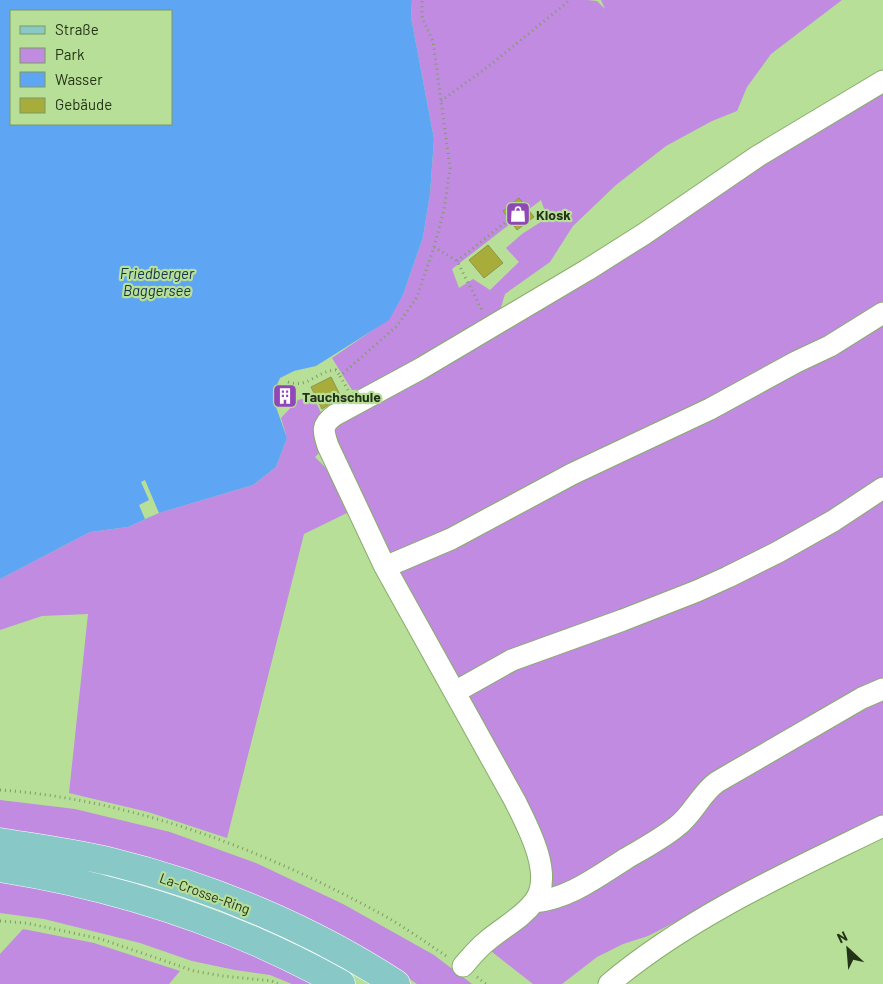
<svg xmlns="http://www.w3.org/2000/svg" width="883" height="984" font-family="Barlow,sans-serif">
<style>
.green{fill:#c08be0;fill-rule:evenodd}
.water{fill:#5ea5f3;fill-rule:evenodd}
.pier{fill:#b7df98}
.building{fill:#a7ac3a;stroke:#909546}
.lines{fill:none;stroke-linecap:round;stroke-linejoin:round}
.minor-casing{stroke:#87ad69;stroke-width:23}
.major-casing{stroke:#fff;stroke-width:29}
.path{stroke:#7e9c66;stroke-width:3;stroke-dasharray:1 4;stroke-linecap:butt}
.minor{stroke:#fff;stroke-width:21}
.major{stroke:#88c8c7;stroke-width:28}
.labels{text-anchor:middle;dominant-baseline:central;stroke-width:4.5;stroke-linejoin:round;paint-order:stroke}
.poi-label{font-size:14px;font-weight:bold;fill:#243317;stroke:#b7df98;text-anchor:start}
.street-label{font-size:14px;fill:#243317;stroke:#b7df98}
.water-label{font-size:15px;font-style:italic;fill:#13304f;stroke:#b7df98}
</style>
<rect width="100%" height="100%" fill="#b7df98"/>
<path class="green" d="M412,0h175l10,1 8,8 -4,-9h241l-71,54 -24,33 -10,24 -25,10 -46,25 -50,39 -43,41 -23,36 -45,32 -7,23 -128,72 -18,1 -20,-32 57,-39 14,-24 20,-58 7,-43 4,-55 -23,-122zM541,200l6,18 -25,16 -16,14 13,14 -29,28 -17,-11 -14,9 -7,-19z
M883,87v729l-235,120 -25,8 -26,13 -35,27h-29l-46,-36 17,-17 41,-66 -156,-299 -62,-138z
M313,396l9,19 1,34 -8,8 25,25 13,28 -49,24 -77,304 -79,-26 -79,-19 19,-179 -46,2 -42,14v-51l90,-47 38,-5 31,-14 94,-28 23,-18 11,-29 -6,-20 17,-18z
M0,800l75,9 95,23 86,31 87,41 91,51 38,29h-55l-28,-19 -240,-105 -114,-27 -35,-4z
M0,879l147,31 174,74h-29l-22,-9 -35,-5 -43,-9 -52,-18 -96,-24 -44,-6z
M23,929l71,14 86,28 -11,13h-169v-30z"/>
<path class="water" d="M0,0h412l-1,17 23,122 -4,55 -7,43 -20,58 -14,25 -73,46 -22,5 -14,7 -4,9v20l11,31 -11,29 -23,18 -94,28 -31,14 -38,5 -90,47zM11,11h160v113h-160z"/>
<path class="pier" d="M145,480l14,33 -14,6 -6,-14 10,-5 -8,-18z"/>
<path class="building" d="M519,198l15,19 -17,13 -14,-19z
M488,245l15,18 -19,15 -15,-18z
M331,377l10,20 -19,12 -11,-22z"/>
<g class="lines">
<defs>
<path id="minor" d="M385,567l66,-28 121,-65 138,-65 86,-47 34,-16 53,-33
M455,692l57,-32 111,-40 74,-29 31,-14 50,-25 55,-31 50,-33
M534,902c35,-3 64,-26 93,-44 17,-10 34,-19 49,-31 17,-12 24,-33 41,-45l145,-84 21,-9
M463,966c7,-8 15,-18 24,-25 15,-13 35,-23 47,-39 21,-26 -7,-77 -19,-101l-130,-234 -57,-121c-5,-15 -7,-21 7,-31l85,-46 167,-99 57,-36 114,-78 125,-75
M609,984c81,-68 180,-112 274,-158"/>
<path id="major" d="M0,842c37,6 75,11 112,20 98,24 200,67 284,122
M0,868c121,19 234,56 341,116"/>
</defs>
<use href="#minor" class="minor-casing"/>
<use href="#major" class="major-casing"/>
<path class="path" d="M441,101l48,-35 81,-66
M434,247l23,14 26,51
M457,261l50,-40
M288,382c20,7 30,-12 48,-12l4,6
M348,390l-8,-14 57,-50 20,-29 17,-50 10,-37 6,-42 -17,-127 -11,-23v-18
M0,790c129,9 259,58 372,119 27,14 52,32 77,49
M0,921l26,2 75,16 93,32 29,5 49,5 6,3
M477,977l9,7"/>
<use href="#minor" class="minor"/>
<use href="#major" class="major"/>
</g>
<defs>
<symbol id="shop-square" viewBox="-11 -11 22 22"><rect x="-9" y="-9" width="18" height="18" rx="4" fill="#9247b9" stroke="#b7df98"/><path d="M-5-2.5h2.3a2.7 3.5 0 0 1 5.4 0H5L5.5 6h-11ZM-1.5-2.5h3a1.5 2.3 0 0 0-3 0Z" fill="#fff"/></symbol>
<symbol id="building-square" viewBox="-11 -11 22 22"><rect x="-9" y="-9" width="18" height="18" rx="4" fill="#9247b9" stroke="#b7df98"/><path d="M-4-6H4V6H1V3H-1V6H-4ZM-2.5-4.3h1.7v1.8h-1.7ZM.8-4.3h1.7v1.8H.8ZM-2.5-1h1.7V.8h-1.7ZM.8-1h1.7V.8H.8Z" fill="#fff"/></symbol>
</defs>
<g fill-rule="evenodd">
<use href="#shop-square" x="504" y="200" width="28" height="28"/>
<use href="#building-square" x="271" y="382" width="28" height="28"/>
</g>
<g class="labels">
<g class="poi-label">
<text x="536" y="214">Kiosk</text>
<text x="302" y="396">Tauchschule</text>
</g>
<g class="street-label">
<text transform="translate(205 893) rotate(20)">La-Crosse-Ring</text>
</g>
<g class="water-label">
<text x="157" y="273">Friedberger<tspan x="157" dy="17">Baggersee</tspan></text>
</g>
</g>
<rect x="10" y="10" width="162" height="115" fill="#b7df98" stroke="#7c9a64"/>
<rect x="20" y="26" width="25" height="8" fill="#88c8c7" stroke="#7c9a64"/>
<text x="55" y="35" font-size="15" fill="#243317">Straße</text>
<rect x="20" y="48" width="25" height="15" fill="#c08be0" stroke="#7c9a64"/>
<text x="55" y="60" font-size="15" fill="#243317">Park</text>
<rect x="20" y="72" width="25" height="15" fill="#5ea5f3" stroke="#7c9a64"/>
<text x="55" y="85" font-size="15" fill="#243317">Wasser</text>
<rect x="20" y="98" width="25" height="15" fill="#a7ac3a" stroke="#7c9a64"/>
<text x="55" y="110" font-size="15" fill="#243317">Gebäude</text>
<g transform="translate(848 949) rotate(334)" stroke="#b7df98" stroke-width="4" paint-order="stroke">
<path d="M0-4L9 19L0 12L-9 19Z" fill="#243317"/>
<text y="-8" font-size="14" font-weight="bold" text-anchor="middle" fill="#243317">N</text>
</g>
</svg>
